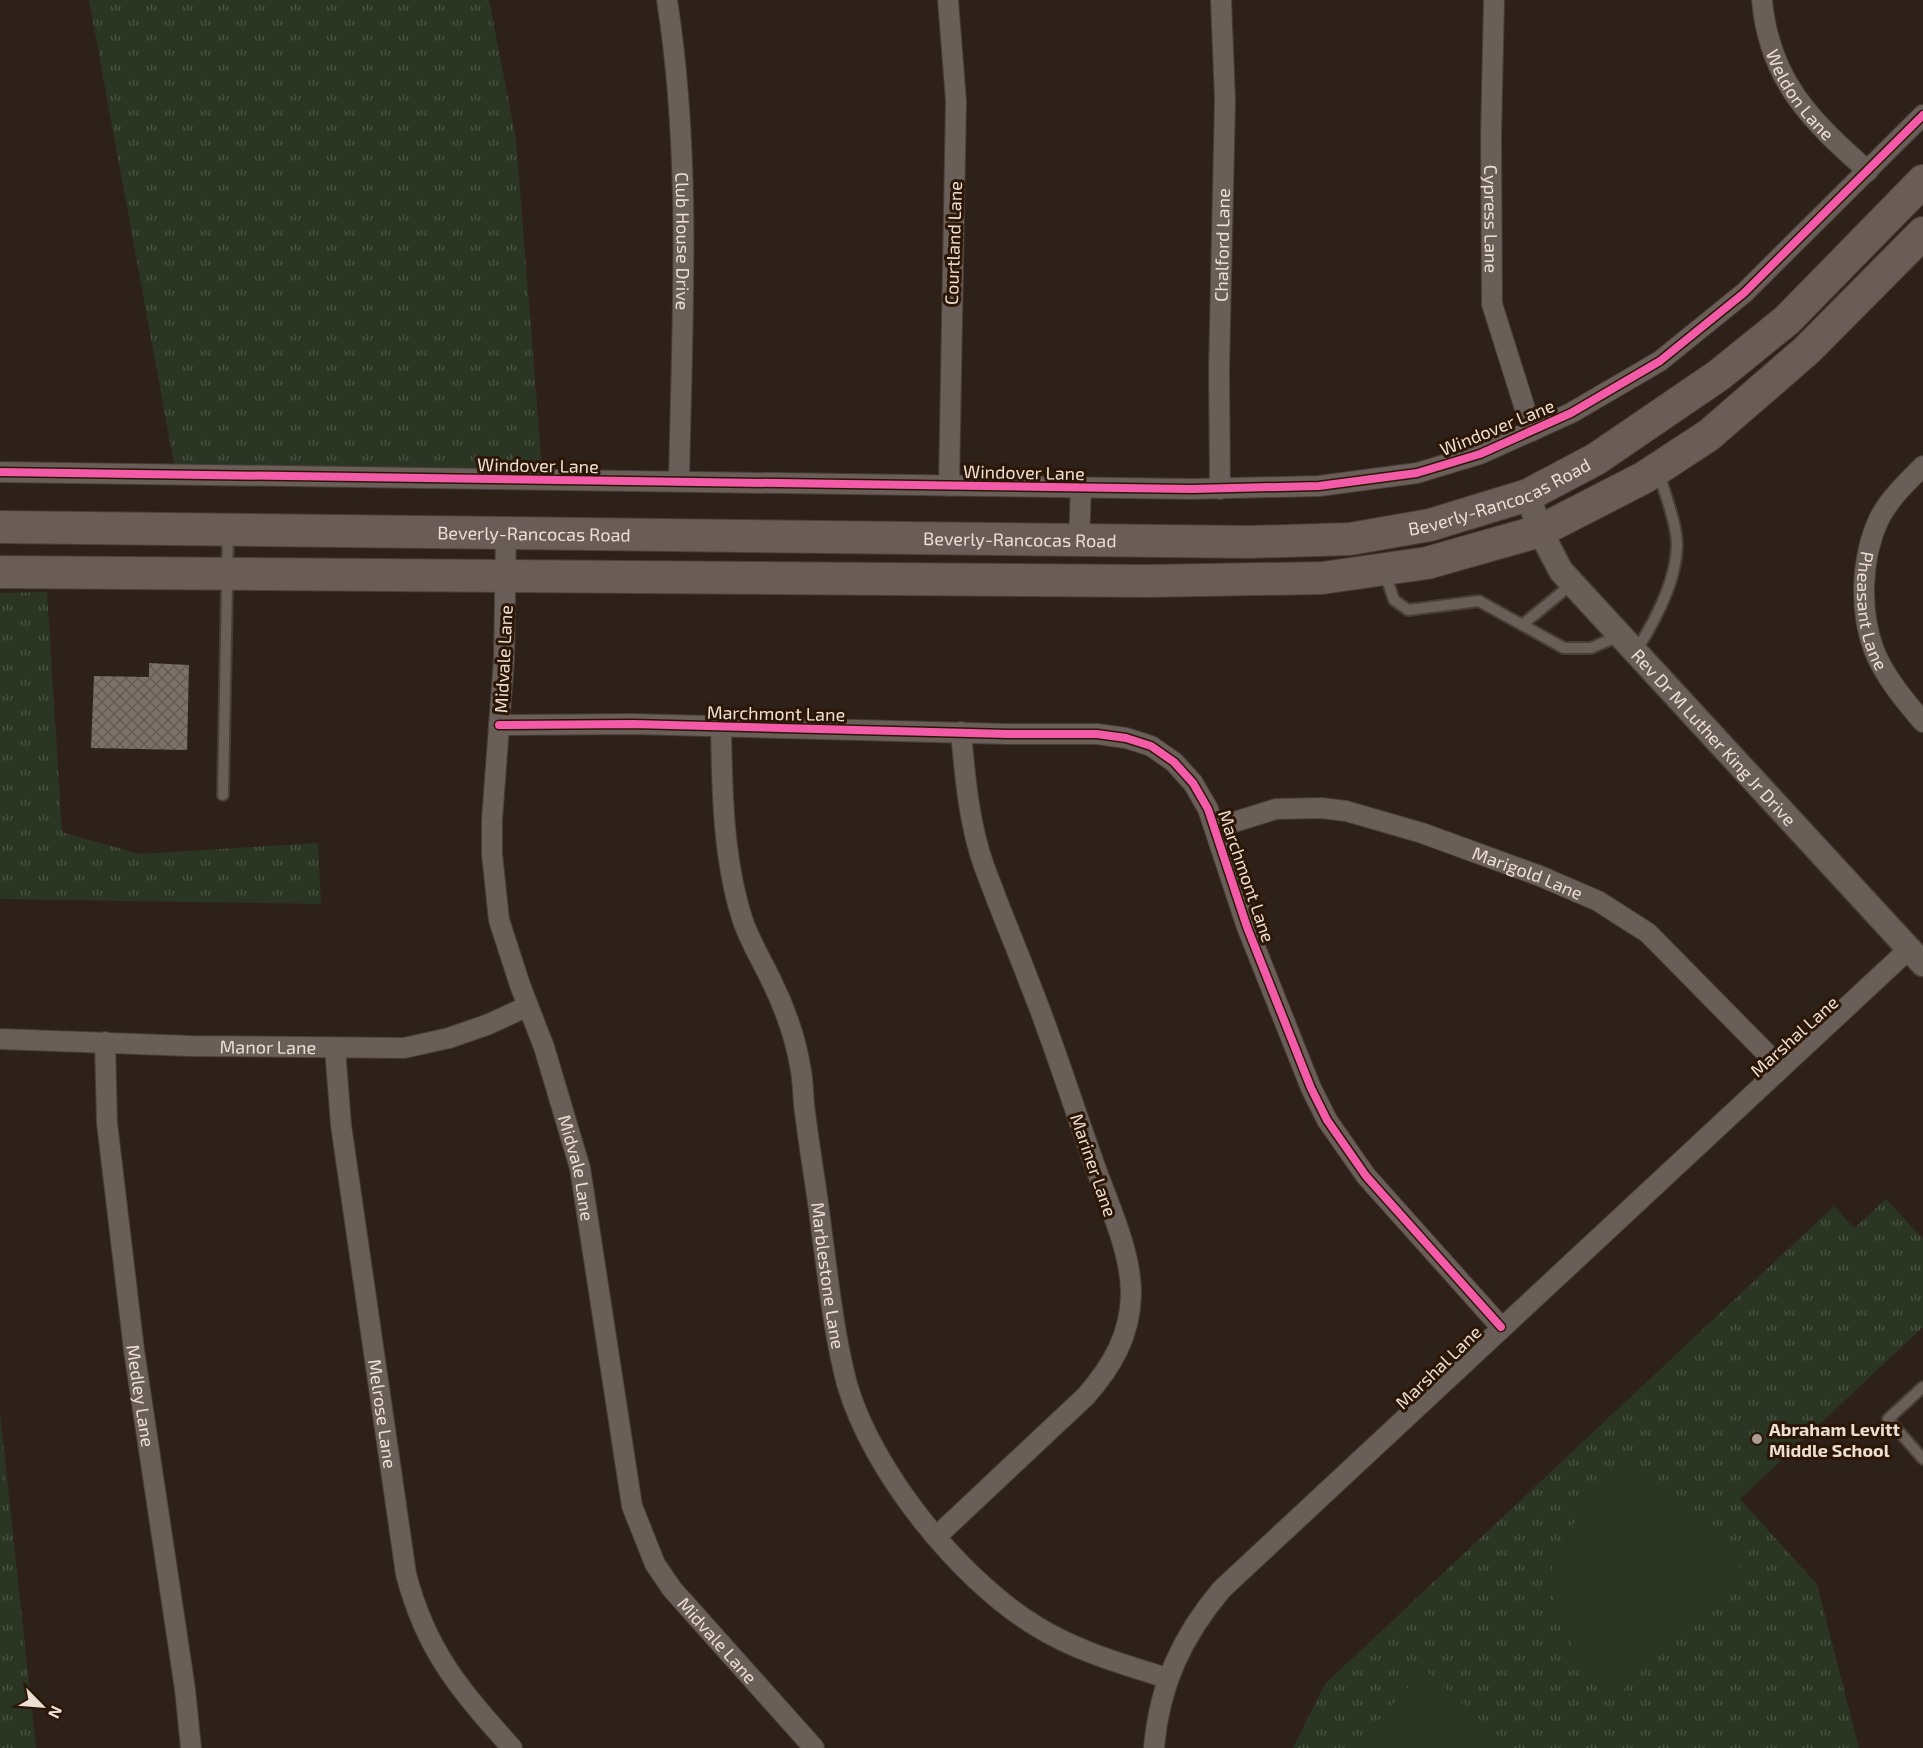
<svg xmlns="http://www.w3.org/2000/svg" width="1923" height="1748" font-family="'Exo 2',sans-serif">
<style>
.grass{fill:url(#grass-tufts)}
.garden{fill:#2b3523}
.building{fill:url(#building-cross-hatch)}
.lines{fill:none;stroke-linecap:round;stroke-linejoin:round}
.service-casing{stroke:#493e37;stroke-width:14}
.minor-casing{stroke:#493e37;stroke-width:22}
.tertiary-casing{stroke:#493e37;stroke-width:27}
.primary-casing{stroke:#493e37;stroke-width:34}
.service{stroke:#695e58;stroke-width:10}
.minor{stroke:#695e58;stroke-width:20}
.tertiary{stroke:#695e58;stroke-width:24}
.primary{stroke:#6a5c57;stroke-width:32}
.cycleway-casing{stroke:#2c1707;stroke-width:11}
.cycleway{stroke:#f35aa7;stroke-width:8}
.poi-dot{fill:#ab9c93;stroke:#2c1707;stroke-width:2}
.labels{text-anchor:middle;dominant-baseline:central;stroke-width:6;stroke-linejoin:round;paint-order:stroke}
.street-label{font-size:18px;fill:#eedfd5;stroke:#2c1707}
.poi-label{font-size:18px;font-weight:bold;fill:#eedfd5;stroke:#2c1707;text-anchor:start}
</style>
<defs>
<pattern id="grass-tufts" width="24" height="20" patternUnits="userSpaceOnUse" patternTransform="scale(1.5)"><rect width="24" height="20" fill="#2b3523"/><path d="M3 7l-1-3M5 7V3M7 7l1-3M15 17l-1-3M17 17v-4M19 17l1-3" fill="none" stroke="#4a5242"/></pattern>
<pattern id="building-cross-hatch" width="8" height="8" patternUnits="userSpaceOnUse" patternTransform="scale(1.5)"><rect width="8" height="8" fill="#7c7169"/><path d="M0 0l8 8M0 8l8-8" fill="none" stroke="#645c57"/></pattern>
</defs>
<rect width="100%" height="100%" fill="#2e2119"/>
<path class="grass" d="M89,0h400l27,139 27,341 -367,-5z
M47,592l15,240 78,22 178,-11 3,61 -321,-5v-306z
M1886,1199l37,40v88l-183,172 77,85 42,164h-566l32,-64 509,-478 20,22z
M0,1413l36,335h-36z"/>
<path class="garden" d="M1628,1461l113,107 -124,128 -35,-34 -28,-47 -2,-48 34,-68z
M1425,1670l87,78h-155l10,-16z"/>
<path class="building" d="M149,663l40,2 -2,85 -96,-2 3,-72 55,1z"/>
<g class="lines">
<defs>
<path id="service" d="M1384,571l10,29 14,10 71,-9 85,47h27l30,-13
M1522,625l51,-42
M1636,651c19,-30 46,-80 40,-117 -3,-21 -12,-43 -18,-63
M223,795l5,-263
M1923,1387l-35,32 35,40"/>
<g id="minor">
<path id="s1" d="M667,0c25,159 15,321 12,481"/>
<path d="M948,0l8,101 -7,385"/>
<path id="s2" d="M1494,0l-3,135 1,169 40,127"/>
<path id="s3" d="M1762,0c7,80 49,121 106,171"/>
<path id="s4" d="M1923,466c-16,16 -34,33 -44,53 -18,39 -20,91 -5,131 10,26 31,51 49,72"/>
<path d="M0,472l1192,17 127,-3 98,-13 63,-19 91,-41 89,-52 84,-68 179,-178"/>
<path id="s5" d="M1220,489l-1,-119 6,-270 -4,-100"/>
<path id="s6" d="M506,533l-2,126 -12,161v34l7,66 21,65 24,62 36,121 52,338 23,58 17,25 142,159"/>
<path d="M1079,540l2,-52"/>
<path d="M499,725l134,-1 375,10h89l29,4 25,8 23,16 19,21 15,26 39,118 64,161 16,32 39,56 135,151"/>
<path id="s7" d="M721,727c1,63 2,131 21,191 7,22 19,41 29,62 14,28 25,59 30,91 2,11 2,22 3,33 5,44 13,86 18,130 7,50 12,101 25,150 25,87 112,195 189,242 40,25 86,38 131,52"/>
<path id="s8" d="M1215,828l61,-19 45,-1 25,3 76,22 118,43 58,25 50,32 133,135"/>
<path id="s9" d="M0,1039l191,7 213,2 45,-10 40,-14 39,-18"/>
<path id="s10" d="M105,1042l2,81 27,227 51,339 6,59"/>
<path id="s11" d="M335,1048l6,77 65,449c20,77 54,116 106,174"/>
<path d="M937,1536l149,-140c26,-30 44,-60 45,-101 1,-45 -27,-100 -41,-143 -18,-50 -34,-101 -53,-150 -17,-45 -36,-90 -53,-136 -15,-42 -19,-89 -23,-134"/>
<path d="M1154,1748c5,-62 28,-112 68,-159l687,-640"/>
</g>
<g id="tertiary">
<path id="s12" d="M1528,495l12,36 21,40 362,393"/>
</g>
<g id="primary">
<path id="s13" d="M0,527l1250,15 100,-3 80,-14 98,-30 68,-36 123,-84 68,-55 136,-139"/>
<path d="M0,572l1148,9 174,-3 105,-15 113,-32 105,-54 64,-42 98,-85 116,-117"/>
</g>
</defs>
<use href="#service" class="service-casing"/>
<use href="#minor" class="minor-casing"/>
<use href="#tertiary" class="tertiary-casing"/>
<use href="#primary" class="primary-casing"/>
<use href="#service" class="service"/>
<use href="#minor" class="minor"/>
<use href="#tertiary" class="tertiary"/>
<use href="#primary" class="primary"/>
<defs>
<path id="cycleway" d="M0,472l1192,17 127,-3 98,-13 63,-19 91,-41 89,-52 84,-68 179,-178
M499,725l134,-1 375,10h89l29,4 25,8 23,16 19,21 15,26 39,118 64,161 16,32 39,56 135,151"/>
</defs>
<use href="#cycleway" class="cycleway-casing"/>
<use href="#cycleway" class="cycleway"/>
</g>
<circle class="poi-dot" cx="1757" cy="1439" r="6"/>
<g class="labels">
<g class="street-label">
<text stroke="none"><textPath href="#s3" startOffset="104">Weldon Lane</textPath></text>
<text stroke="none"><textPath href="#s2" startOffset="219">Cypress Lane</textPath></text>
<text stroke="none"><textPath href="#s1" startOffset="242">Club House Drive</textPath></text>
<text transform="translate(953 243) rotate(-88)">Courtland Lane</text>
<text stroke="none"><textPath href="#s5" startOffset="244">Chalford Lane</textPath></text>
<text transform="translate(1497 427) rotate(-22)">Windover Lane</text>
<text transform="translate(538 465) rotate(1)">Windover Lane</text>
<text transform="translate(1024 472) rotate(1)">Windover Lane</text>
<text stroke="none"><textPath href="#s13" startOffset="1506">Beverly-Rancocas Road</textPath></text>
<text stroke="none"><textPath href="#s13" startOffset="534">Beverly-Rancocas Road</textPath></text>
<text stroke="none"><textPath href="#s13" startOffset="1020">Beverly-Rancocas Road</textPath></text>
<text stroke="none"><textPath href="#s4" startOffset="164">Pheasant Lane</textPath></text>
<text transform="translate(503 659) rotate(-87)">Midvale Lane</text>
<text transform="translate(776 713) rotate(1)">Marchmont Lane</text>
<text stroke="none"><textPath href="#s12" startOffset="309">Rev Dr M Luther King Jr Drive</textPath></text>
<text stroke="none"><textPath href="#s8" startOffset="326">Marigold Lane</textPath></text>
<text transform="translate(1247 876) rotate(71)">Marchmont Lane</text>
<text transform="translate(1794 1036) rotate(-42)">Marshal Lane</text>
<text stroke="none"><textPath href="#s9" startOffset="268">Manor Lane</textPath></text>
<text transform="translate(1094 1165) rotate(71)">Mariner Lane</text>
<text stroke="none"><textPath href="#s6" startOffset="648">Midvale Lane</textPath></text>
<text stroke="none"><textPath href="#s7" startOffset="564">Marblestone Lane</textPath></text>
<text transform="translate(1438 1367) rotate(-44)">Marshal Lane</text>
<text stroke="none"><textPath href="#s10" startOffset="356">Medley Lane</textPath></text>
<text stroke="none"><textPath href="#s11" startOffset="369">Melrose Lane</textPath></text>
<text stroke="none"><textPath href="#s6" startOffset="1152">Midvale Lane</textPath></text>
</g>
<g class="poi-label">
<text x="1769" y="1429">Abraham Levitt<tspan x="1769" dy="21">Middle School</tspan></text>
</g>
</g>
<g transform="translate(42 1706) rotate(115)" stroke="#2c1707" stroke-width="4.5" paint-order="stroke">
<path d="M0-4.5L10 22L0 15L-10 22Z" fill="#eedfd5"/>
<text y="-9" font-size="16" font-weight="bold" text-anchor="middle" fill="#eedfd5">N</text>
</g>
</svg>
